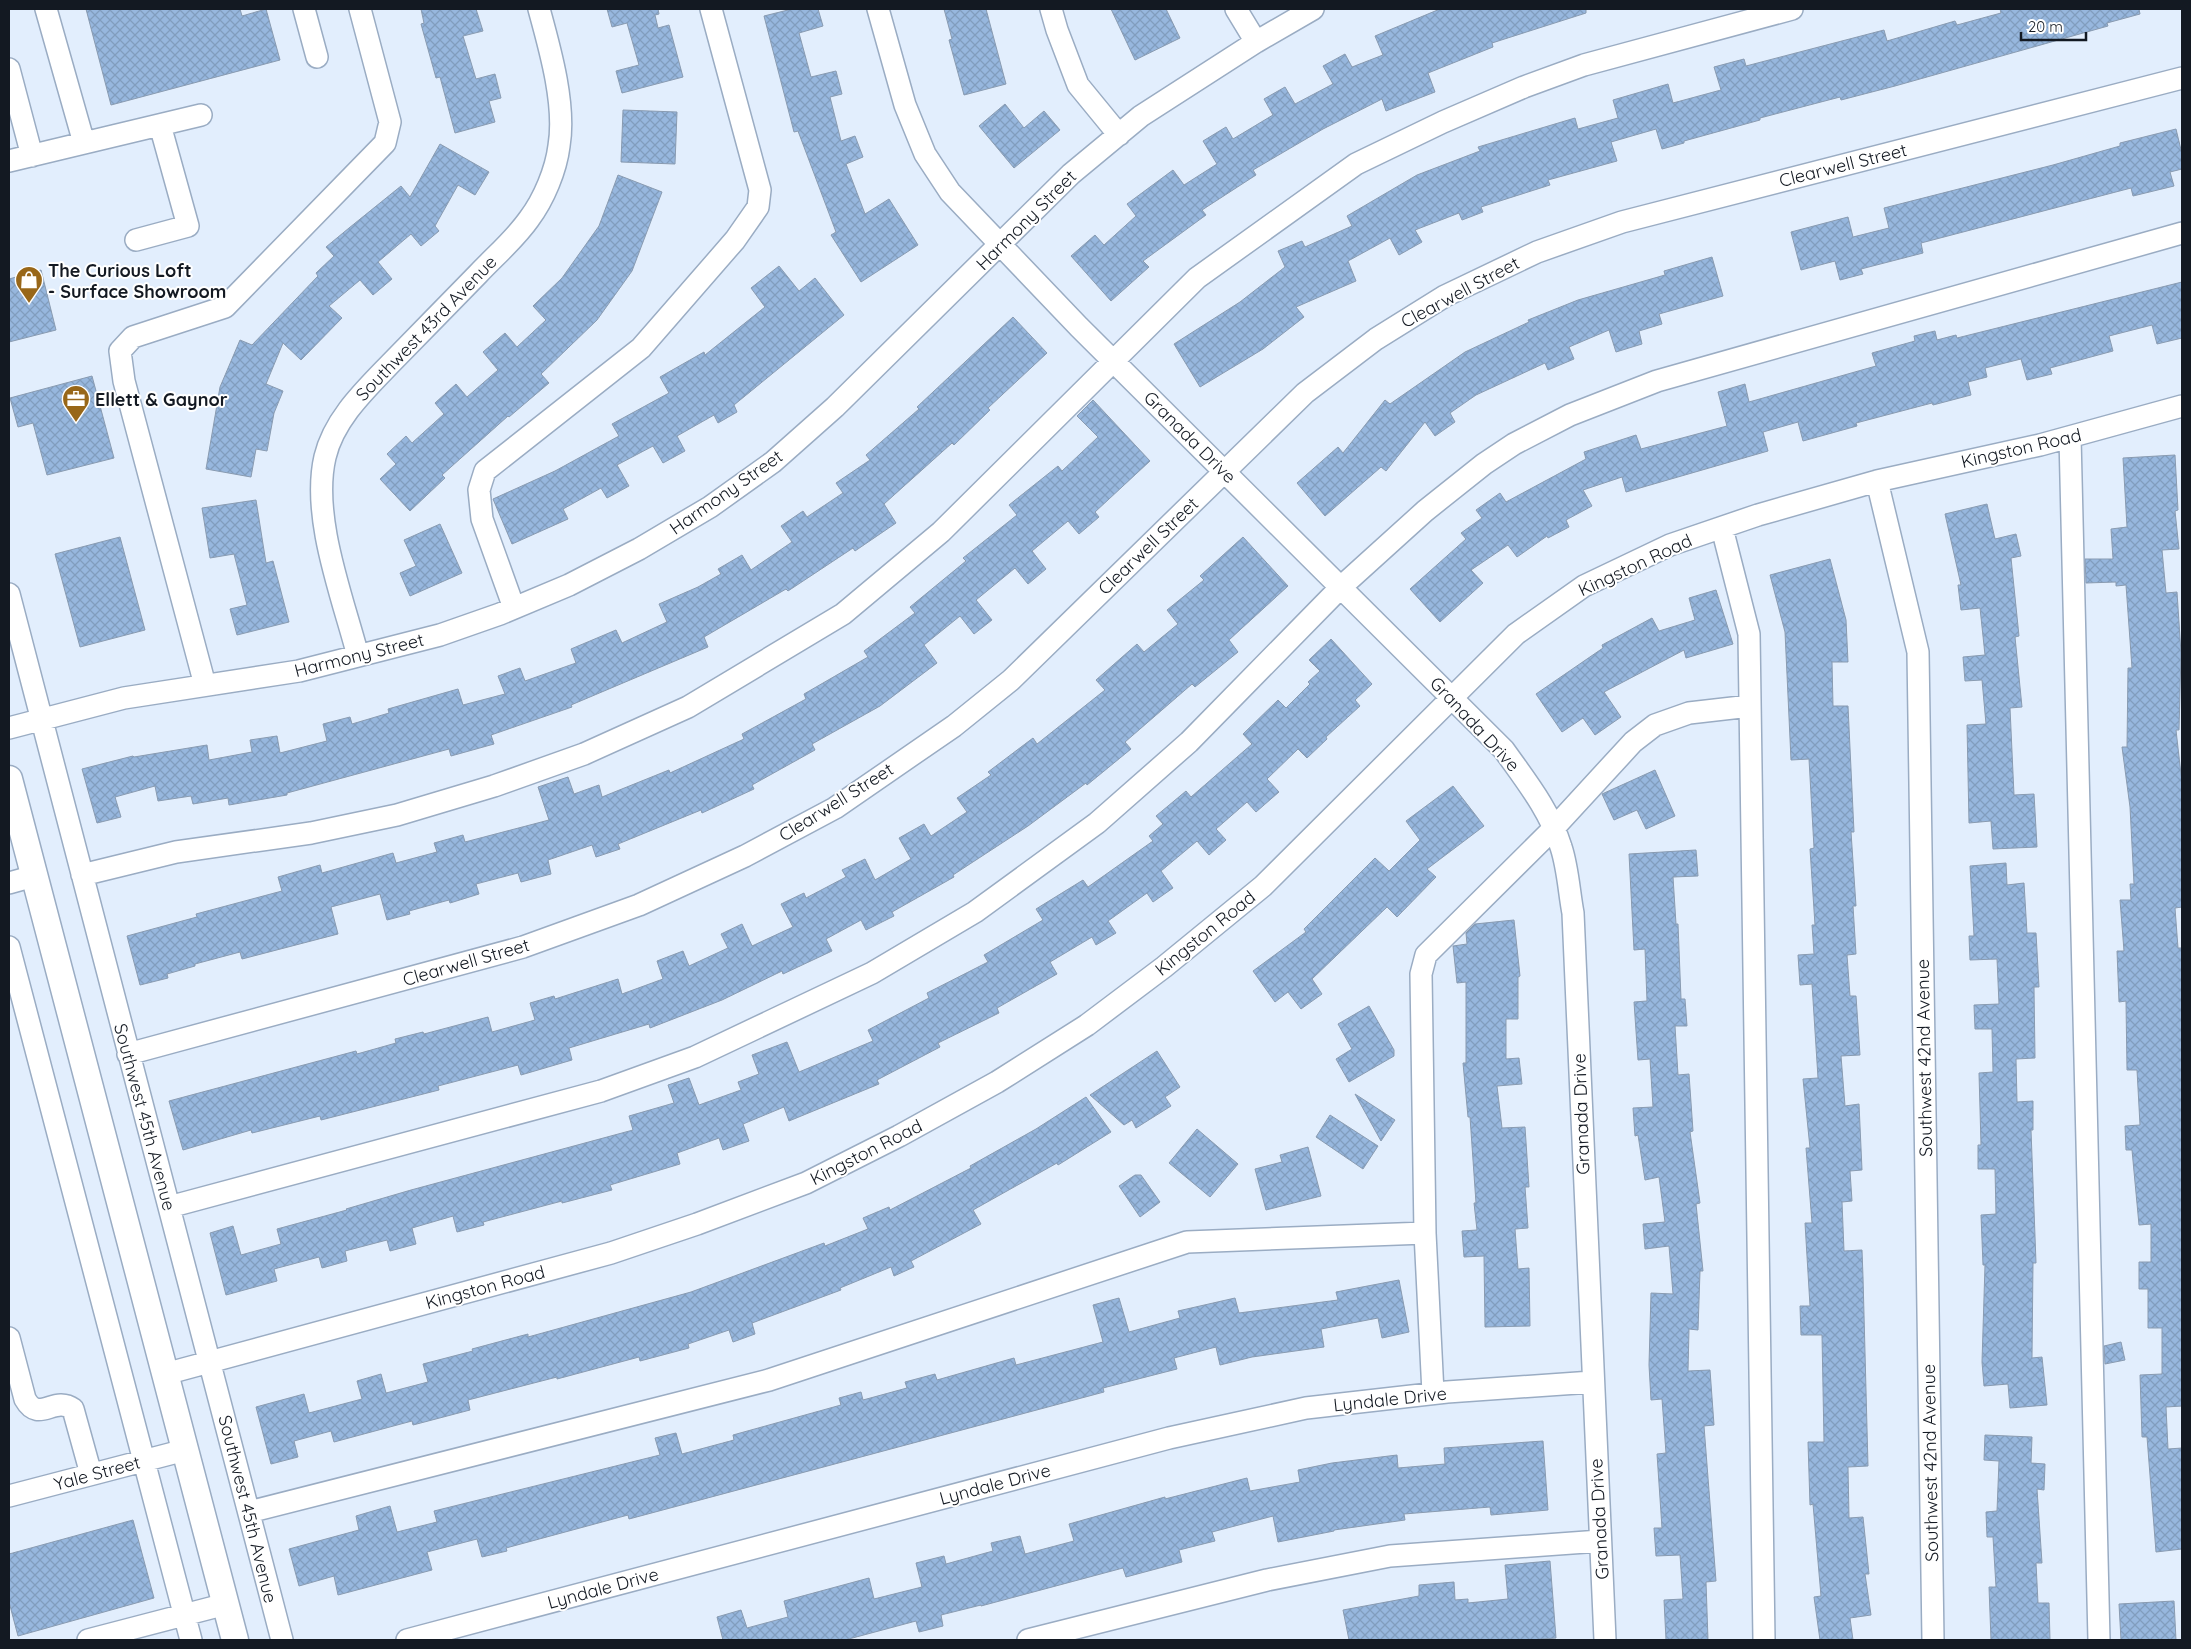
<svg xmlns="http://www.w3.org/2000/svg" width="2191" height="1649" font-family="Quicksand,sans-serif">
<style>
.building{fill:url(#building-cross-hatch);stroke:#899bb1}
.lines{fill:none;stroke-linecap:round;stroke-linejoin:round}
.minor-casing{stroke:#9aacc3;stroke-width:24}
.major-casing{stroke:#9aacc3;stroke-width:29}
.minor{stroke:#fff;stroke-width:21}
.major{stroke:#fff;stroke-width:26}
.labels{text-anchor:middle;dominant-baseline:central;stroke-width:4;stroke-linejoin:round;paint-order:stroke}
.street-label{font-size:18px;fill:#131922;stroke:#fff}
.poi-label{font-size:18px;font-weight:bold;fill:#131922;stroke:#fff;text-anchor:start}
</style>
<defs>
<pattern id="building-cross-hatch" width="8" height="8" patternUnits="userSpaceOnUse" patternTransform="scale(1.25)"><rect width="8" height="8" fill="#97b7de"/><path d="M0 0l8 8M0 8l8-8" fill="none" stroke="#819dbe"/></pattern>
</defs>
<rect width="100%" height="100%" fill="#e2eefd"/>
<path class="building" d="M86,9h154l2,7 24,-7 14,51 -169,45z
M421,9h55l7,22 -20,5 13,43 19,-5 6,24 -12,3 6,21 -40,11 -15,-56 -4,1 -15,-54 3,-1z
M607,9h51l1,5 -4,1 3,13 11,-3 14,52 -61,16 -6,-22 23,-6 -12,-42 -15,4z
M792,9h26l5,17 -24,7 12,44 25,-6 6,23 -12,3 11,44 14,-5 8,21 -17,7 19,50 24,-15 29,46 -57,37 -30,-47 5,-3 -38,-101 -4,1 -30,-116z
M944,9h42l20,75 -42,11 -15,-55 3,-1z
M1111,9h55l14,29 -45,22z
M1440,9h146v4l-94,30 1,4 -65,26 7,19 -49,19 -4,-12 -59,30 -70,41 3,5 -54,35 4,5 -63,46 6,6 -38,34 -40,-45 24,-21 9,10 32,-29 -9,-12 46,-34 11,15 33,-21 -14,-23 23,-14 7,12 40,-24 -9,-16 21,-12 10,17 38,-20 -10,-18 22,-12 7,13 31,-12 -8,-19z
M2000,9h139l1,5 -33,9 1,3 -213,60 -54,14 -1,-3 -80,21v2l-76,21v2l-22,6 -6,-20 -45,13 6,19 -69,19 2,5 -69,22 2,5 -21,8 -3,-7 -44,17 7,12 -23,13 -9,-17 -42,23 8,20 -60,26 8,10 -41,32 -63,38 -26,-43 66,-42 45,-35 -7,-16 24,-10 3,6 47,-21 -5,-10 70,-41 63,-24 -2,-4 97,-29 3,11 40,-11 -5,-18 55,-16 5,19 48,-13 -7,-23 30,-8 2,7 138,-36 3,11 68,-20 2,4 44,-12z
M1005,104l19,24 20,-17 16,19 -46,38 -35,-42z
M623,110l54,2 -2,52 -54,-2z
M2176,129l6,25v15l-12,3 4,14 -41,10 -2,-8 -210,55 2,10 -62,16 2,5 -23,6 -5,-19 -34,9 -10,-38 57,-15 5,20 36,-9 -5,-20 169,-43 67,-19v-3z
M440,144l49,28 -14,23 -17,-10 -23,41 4,5 -18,15 -10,-12 -33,28 14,17 -19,16 -13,-15 -31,26 13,12 -41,42 -18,-17 -17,41 17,7 -9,22 -7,38 -11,-2 -5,28 -45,-8 14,-82 20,-47 12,5 66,-69 -2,-3 18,-17 -8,-9 23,-19 52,-42 9,11z
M618,175l44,17 -30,79 -35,49 -56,54 8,9 -40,34 -1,-1 -66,59 3,3 -35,33 -30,-32 16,-15 -9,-10 19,-18 6,7 32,-29 -9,-11 21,-19 11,13 31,-27 -15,-18 22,-19 12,14 29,-27 -13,-14 29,-28 37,-52z
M1712,257l11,39 -64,18 3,10 -23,7 3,13 -26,8 -7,-22 -40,17 5,12 -26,11 -3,-7 -69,32 -26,18 5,9 -20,14 -10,-14 -39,49 -5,-4 -56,49 -28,-33 41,-36 5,6 42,-53 5,4 75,-52 64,-30 -1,-2 50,-20 87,-25 -1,-4z
M779,266l20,25 16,-13 29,37 -110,90 3,7 -19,11 -4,-8 -37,21 8,15 -22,12 -10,-17 -36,19 12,21 -22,12 -6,-10 -38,21 5,10 -56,25 -19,-45 62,-28 64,-35 -7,-12 57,-31 -9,-16 44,-25 1,3 60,-48 -14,-19z
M41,270l15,60 -47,12v-63z
M2182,282v56l-25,6 -5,-19 -43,11 4,15 -63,17 2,6 -25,6 -6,-21 -36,9 2,9 -19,5 3,13 -38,10 -1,-2 -76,20 1,3 -54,15 -5,-19 -35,10 5,19 -142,41 -4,-15 -39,13 9,16 -26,14 3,7 -21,11 -1,-2 -30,21 -9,-12 -37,25 12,13 -43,39 -30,-33 56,-50 -5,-6 21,-15 -6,-8 24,-17 6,9 80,-43 -2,-7 52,-17 5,14 86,-23 -9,-34 27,-8 4,18 127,-36 -4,-13 43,-12 -1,-5 21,-5 2,9 19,-5 1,3z
M1013,317l34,36 -59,55 2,2 -36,35 -2,-2 -68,61 12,19 -41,28 -2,-3 -65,43 -2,-2 -82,48 4,10 -137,58 1,2 -81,28 3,9 -43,12 -2,-7 -162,44v2l-58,10 -1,-7 -35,6 -2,-8 -33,5 -3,-15 -40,11 6,20 -24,6 -15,-54 51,-13 1,1 73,-12 2,15 43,-8 -2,-12 27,-4 3,17 47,-12 -4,-17 27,-7 2,7 37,-11 -1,-4 70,-20 5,16 42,-11 -7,-18 22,-8 5,13 51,-18 -5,-14 45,-19 6,13 45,-21 -8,-18 39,-17 23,-13 -3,-5 24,-14 9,15 41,-28 -11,-16 22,-15 4,6 36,-24 -7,-10 34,-23 -4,-5 53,-46 -2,-2z
M92,376l22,82 -67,17 -14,-52 -15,4 -8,-29z
M1093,400l57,61 -55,51 4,5 -20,17 -11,-13 -36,30 14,18 -18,15 -13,-16 -39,32 16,20 -18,14 -14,-18 -36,29 13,18 -57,43 -68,38 3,6 -63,35 2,4 -52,24 -1,-3 -83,34 2,5 -24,8 -4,-12 -44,15 3,14 -30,8 -3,-9 -42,11 3,10 -29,9 -1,-3 -40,11 1,3 -23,6 -7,-26 -49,13 7,27 -96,25 -2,-7 -45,12v2l-28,8 1,4 -28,7 -13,-49 70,-19 -1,-3 86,-23 -4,-14 42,-12 2,8 71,-20 3,10 41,-11 -3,-9 29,-8 2,7 84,-22 -11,-33 30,-10 6,17 25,-9 3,12 67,-27 1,3 74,-34 -2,-5 64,-35 -2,-5 64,-37 -4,-6 51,-38 -5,-6 56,-46 -3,-3 54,-43 -8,-10 49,-39 4,5 36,-34 -21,-21z
M2175,455l3,55 -3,1 4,38 -17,1 4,43 11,-1 4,61 -2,77h-3l6,53v124l-7,1 3,40h4v458l-16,1 2,42 14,-1v101l-26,3 -9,-115h-5l-2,-62 22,-1v-46h-14v-39h-9v-27h12v-38l-12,1 -7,-75h-6l-1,-24 15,-1 -3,-55h-10l-1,-69 -7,1 -2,-51h7l-4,-51h11l-1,-16h4l-4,-77 -8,-60h5l1,-79h4l-6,-83 -10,1v-4l-30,1 -1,-24h28l-2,-30 16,-2 -4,-69z
M256,500l10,63 7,-2 16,61 -52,13 -7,-26 17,-4 -13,-51 -24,4 -8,-50z
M1987,504l8,35 21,-5 5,22 -10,2 8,78 -4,1 7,70 -12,1 4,87 20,-1 3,53 -44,2 -2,-28 -22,2 -2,-98 19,-1 -4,-44 -17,1 -2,-24 22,-2 -5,-47 -19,2 -3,-25h3l-16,-71z
M440,524l22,49 -52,23 -10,-23 16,-7 -12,-26z
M120,537l25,93 -65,17 -25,-93z
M1243,537l45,49 -59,54 9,12 -43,35 -3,-3 -67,58 6,7 -44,36 -1,-2 -58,43 -75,49 1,2 -62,35 2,4 -28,14 -5,-10 -35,19 6,12 -49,23 -1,-3 -60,29 -72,28 -1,-4 -80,24 3,12 -51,15 -3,-10 -80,21 1,4 -118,30 -1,-4 -68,17 -1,-3 -68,20 -14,-49 187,-50 1,3 39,-11 -1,-4 28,-7 1,2 64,-17 4,15 43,-12 -5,-17 24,-7 1,3 63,-20 4,15 41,-15 -6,-18 26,-10 6,15 39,-18 -7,-14 21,-10 10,22 41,-19 -12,-23 23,-11 2,5 40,-21 -4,-7 23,-11 10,21 36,-21 -12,-21 25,-14 7,12 36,-24 -10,-14 34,-23 -3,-3 45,-34 4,6 68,-54 -9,-10 41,-36 7,8 34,-28 -11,-14 37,-30 -4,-4z
M1830,559l16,61 2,42h-16l1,44h15l6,126h-3l5,74h-3l3,48 -9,1 3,41h6l4,59 -19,1 4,50 14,-2 3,66 -12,1 2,30 -10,1 2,49 18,-1 1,27 5,189 -20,1 1,51 14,-1 6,57h-4l6,41 -21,3 3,22h-33l-6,-43 7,-1 -8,-92 -3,1 -2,-63h16l-2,-107h-21l-1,-29h10l-5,-83h7l-6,-75h4l-7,-69 15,-1 -6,-94 -12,1 -2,-30 16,-1 -2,-29h3l-5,-76 4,-1 -5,-89 -18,1 -6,-128 -15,-57z
M1716,590l17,54 -47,14 -2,-8 -80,42 17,25 -26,18 -12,-17 -21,14 -26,-38 67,-46 -1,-3 50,-27 7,13 36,-11 -6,-22z
M1331,639l41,45 -17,16 5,6 -34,31 1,2 -20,19 -9,-9 -31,30 12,13 -23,20 -9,-10 -31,27 10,11 -17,15 -12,-14 -36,30 12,17 -20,14 -6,-9 -39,28 8,12 -20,12 -4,-8 -42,25 7,12 -60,34 2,5 -61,30 2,4 -63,33 2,4 -90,37 -5,-14 -41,17 6,17 -26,9 -4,-12 -42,15 3,11 -70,21 2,5 -50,13v-2l-79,21 1,3 -27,7 -4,-16 -41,12 4,16 -26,7 -3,-11 -42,11 2,10 -25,7 -3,-11 -45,12 3,12 -51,14 -16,-62 23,-7 8,29 40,-11 -4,-15 70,-19 -1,-1 65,-19 222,-60 -4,-14 45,-13 -6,-18 21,-7 10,27 42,-15 -3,-8 21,-8 -7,-19 35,-13 12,30 74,-31 -5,-11 61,-32 -2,-5 61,-31 -4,-7 59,-35 -7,-11 47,-29 5,7 65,-46 -4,-5 14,-12 -7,-8 30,-25 5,6 61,-53 -9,-10 35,-34 8,8 24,-24 -2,-2 12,-11 -11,-11z
M1655,770l20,46 -29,13 -9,-19 -23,10 -12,-26z
M1453,786l31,40 -57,43 9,8 -39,40 -10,-10 -75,72 10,15 -21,15 -13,-17 -13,10 -22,-31 53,-39 -2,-3 71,-71 14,13 31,-31 -14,-19z
M1696,850l2,26 -25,1 3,47h2l3,75h4l2,27h-12l3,49 11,-1 4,57 -3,1 10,71 -4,1 7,67h-3l-2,59 -9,-1 -1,42 22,-1 4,55 -10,1 12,155 -10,1 2,58h-42l-2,-40 19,-1 -3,-44 -24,1 -2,-28h8l-5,-74 9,-1 -4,-54 -11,1 -2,-35 2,-72 22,1 -4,-48 -24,3 -2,-25 22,-2 -6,-45 -14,3 -7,-45 -3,1 -2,-28 20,-1 -3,-48 -12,1 -4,-58 13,-1 -2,-52 -11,1 -5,-96z
M2006,863l1,22 17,-2 3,50h9l3,54h-5l1,71 -19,1 1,43 16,-1v29h-2l5,133h-3l-1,95 10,-1 5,48 -37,3 -2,-24 -24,2 -2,-24 3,-97h-2l-2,-50 15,-1 -1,-45h-17v-24h3l-2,-72 14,-1 -1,-43h-17l-1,-24 25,-1 -2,-45 -27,1 -1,-24h5l-4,-70z
M1514,920l6,56 -2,1v42h-12v40l13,-1 3,26 -25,2 5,42 23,-1 4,60h-4l3,41 -13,1 3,40 11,-1 1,58 -45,1 -1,-71 -20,1 -2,-26 15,-1 -3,-27h2l-6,-86h-2l-5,-54h3v-81l-9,1 -4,-37 14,-2 -1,-11 9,-9z
M1369,1006l25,44v6l-45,26 -13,-23 16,-10 -14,-25z
M1157,1051l23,36 -15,10 6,9 -35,22 -4,-8 -8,5 -34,-30z
M1355,1094l40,26 -14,21z
M1086,1097l25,35 -53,33 -1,-2 -84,47 8,14 -70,37 3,6 -20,9 -3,-9 -51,21 1,2 -89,33 3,11 -22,8 -4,-12 -41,14 1,4 -49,13 -1,-4 -82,22v-2l-89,23 2,10 -57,15 -1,-4 -78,21 -3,-11 -37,10 4,16 -27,7 -15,-57 48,-13 5,19 53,-14 -5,-18 24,-7 5,19 42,-11 -5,-18 50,-13 -1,-2 56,-15v3l163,-45 133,-49 1,3 43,-17 -5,-11 26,-11 1,3 81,-42 -1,-2 66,-37z
M1330,1115l48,31 -15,23 -47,-32z
M1197,1129l41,35 -28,33 -41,-34z
M1308,1147l13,49 -55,14 -11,-41 27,-7 -2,-7z
M1135,1175h6l19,27 -20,15 -21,-31z
M1399,1280l10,52 -27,6 -4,-20 -57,11 3,18 -72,10 -32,8 -4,-18 -42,11 3,11 -74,19 1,4 -475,127 -1,-4 -122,33 1,3 -25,6 -5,-18 -50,13 5,18 -94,25 -4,-19 -35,10 -10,-37 70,-19 -3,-14 34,-10 7,26 40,-10 -3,-11 226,-56 -5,-17 21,-5 6,21 52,-14 -1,-5 108,-30 -2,-7 22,-6 2,8 44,-12 -2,-6 30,-8 2,6 77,-22 2,7 87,-23 -10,-37 26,-7 10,34 51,-14 -2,-7 57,-13 4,15 99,-13 -2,-8z
M2121,1342l4,18 -20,4 -1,-18z
M1985,1435l47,2 -1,26 14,1 -1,26 -7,-1 5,74h-6l2,40h11l1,37h-59l-2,-53h7l-3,-50h-6l-1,-25 11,-1 2,-50 -15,-1z
M1543,1441l5,69 -57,5 -1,-8 -86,7 1,6 -71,10v1l-56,11 -5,-26 -61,16 3,9 -36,9 3,12 -56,15 -3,-9 -142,38v-1l-40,10 2,11 -24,6 -3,-11 -71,19h-122l-6,-23 24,-7 6,18 41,-11 -4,-16 85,-23 5,21 48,-12 -6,-24 28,-7 2,8 47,-13 -2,-8 29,-7 5,18 49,-13 -5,-17 96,-27v2l82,-21 3,13 50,-9 -2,-12 34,-7 65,-8 1,13 47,-4 -1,-16z
M133,1520l21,78 -136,38 -9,-34v-48z
M1550,1561l6,77 -26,2h-181l-6,-30 76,-14v-11l35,-3 1,18 13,-1v4l40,-4 -3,-34z
M2174,1601l2,39h-55l-2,-36z"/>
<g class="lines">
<defs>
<path id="minor" d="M46,9l38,134 117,-28
M304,9l13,48
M878,9l27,96 20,49 25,38 129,135 425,423c22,31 46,61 57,97 7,21 8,45 12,66l32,727
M1051,9l6,21 21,55 41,50
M1236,9l20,33
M9,69l23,87
M9,161l75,-18
M136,240l52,-14 -28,-101
M2070,437l29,1203
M1877,481l41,171 15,988
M1722,528l27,106 15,1006
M9,594l273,1046
M514,608l-32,-89 -3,-29 6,-19 156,-123 94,-108 23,-33 2,-17 -49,-181
M358,656c-15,-58 -47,-139 -33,-199 9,-38 40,-67 66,-94 29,-30 58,-59 87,-89 17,-18 37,-35 51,-55 15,-20 27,-49 30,-73 7,-41 -9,-97 -20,-137
M205,685l-81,-304 -4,-30 13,-14 92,-30 160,-164 5,-21 -30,-113
M9,728l115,-30 175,-27 141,-36 60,-21 69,-29 70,-36 71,-42 63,-45 62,-55 236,-233 70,-58 115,-74 57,-33
M82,875l94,-23 135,-19 86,-18 97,-29 90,-32 104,-47 155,-93 98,-82 256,-254 159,-114 87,-42 81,-35 60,-22 208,-56
M9,883l25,-7
M9,947l182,693
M128,1054l395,-107 116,-42 106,-49 90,-48 119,-82 57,-46 294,-287 71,-54 69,-43 92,-44 85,-30 560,-144
M169,1207l432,-116 94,-34 177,-84 103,-61 122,-89 92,-81 152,-155 84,-76 59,-47 30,-20 56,-29 87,-34 525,-148
M9,1338l16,61c14,25 29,-4 48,10l18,65
M165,1374l446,-121 86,-29 109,-41 93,-47 98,-54 90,-57 77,-58 99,-81 253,-252 68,-48 86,-41 88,-30 119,-34 163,-36 142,-39
M1433,1393l-8,-160 -4,-259 5,-19 127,-126 80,-87 22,-17 34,-12 61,-7
M9,1496l176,-46
M249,1512l520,-132 418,-138 238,-9
M88,1640l138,-36
M407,1640l762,-202 137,-30 141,-16 145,-10
M1028,1640l239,-60 123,-24 210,-15"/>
<path id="major" d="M9,779l226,861"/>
</defs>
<use href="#minor" class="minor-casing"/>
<use href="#major" class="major-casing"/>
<use href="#minor" class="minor"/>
<use href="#major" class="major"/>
</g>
<defs>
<symbol id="shop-pin" viewBox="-11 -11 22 30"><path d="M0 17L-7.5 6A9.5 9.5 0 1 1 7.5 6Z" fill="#986719" stroke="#fff"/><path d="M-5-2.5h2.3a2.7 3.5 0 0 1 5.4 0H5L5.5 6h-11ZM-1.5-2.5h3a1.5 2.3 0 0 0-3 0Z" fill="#fff"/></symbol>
<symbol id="office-pin" viewBox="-11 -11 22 30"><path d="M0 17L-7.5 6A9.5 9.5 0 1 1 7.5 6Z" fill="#986719" stroke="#fff"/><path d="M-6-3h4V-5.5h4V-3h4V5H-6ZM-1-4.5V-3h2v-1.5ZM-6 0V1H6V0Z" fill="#fff"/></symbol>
</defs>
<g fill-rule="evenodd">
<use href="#shop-pin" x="13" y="264" width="32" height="43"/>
<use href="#office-pin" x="60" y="383" width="32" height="43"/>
</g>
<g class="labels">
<g class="street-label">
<text transform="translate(1843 165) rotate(-14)">Clearwell Street</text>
<text transform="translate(1026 220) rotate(-45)">Harmony Street</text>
<text transform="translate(1460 292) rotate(-28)">Clearwell Street</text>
<text transform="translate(426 328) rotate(-46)">Southwest 43rd Avenue</text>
<text transform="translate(1190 437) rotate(45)">Granada Drive</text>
<text transform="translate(2021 448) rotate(-13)">Kingston Road</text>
<text transform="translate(726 492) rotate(-35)">Harmony Street</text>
<text transform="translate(1148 546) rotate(-44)">Clearwell Street</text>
<text transform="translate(1635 565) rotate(-25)">Kingston Road</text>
<text transform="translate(359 655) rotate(-14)">Harmony Street</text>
<text transform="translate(1475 724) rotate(47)">Granada Drive</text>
<text transform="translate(836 802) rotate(-32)">Clearwell Street</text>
<text transform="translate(1205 933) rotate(-39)">Kingston Road</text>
<text transform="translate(466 962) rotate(-16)">Clearwell Street</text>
<text transform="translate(1924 1058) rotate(-91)">Southwest 42nd Avenue</text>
<text transform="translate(1581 1114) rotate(-92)">Granada Drive</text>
<text transform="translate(145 1117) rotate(75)">Southwest 45th Avenue</text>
<text transform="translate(866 1152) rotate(-27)">Kingston Road</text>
<text transform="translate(485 1287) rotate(-15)">Kingston Road</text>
<text transform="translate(1390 1399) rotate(-6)">Lyndale Drive</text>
<text transform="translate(1930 1463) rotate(-91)">Southwest 42nd Avenue</text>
<text transform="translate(97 1473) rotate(-15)">Yale Street</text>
<text transform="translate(995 1484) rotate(-15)">Lyndale Drive</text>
<text transform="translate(248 1509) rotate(76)">Southwest 45th Avenue</text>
<text transform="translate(1599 1519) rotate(-93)">Granada Drive</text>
<text transform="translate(603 1588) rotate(-15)">Lyndale Drive</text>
</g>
<g class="poi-label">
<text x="48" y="270">The Curious Loft<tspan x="48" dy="21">- Surface Showroom</tspan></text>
<text x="95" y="399">Ellett &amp; Gaynor</text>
</g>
</g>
<rect width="2191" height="1649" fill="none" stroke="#131922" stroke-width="20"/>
<path d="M2021 32v8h65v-8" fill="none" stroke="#131922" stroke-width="2.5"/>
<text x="2028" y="32" font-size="15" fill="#131922" stroke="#ffffff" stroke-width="4" paint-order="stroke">20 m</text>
</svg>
